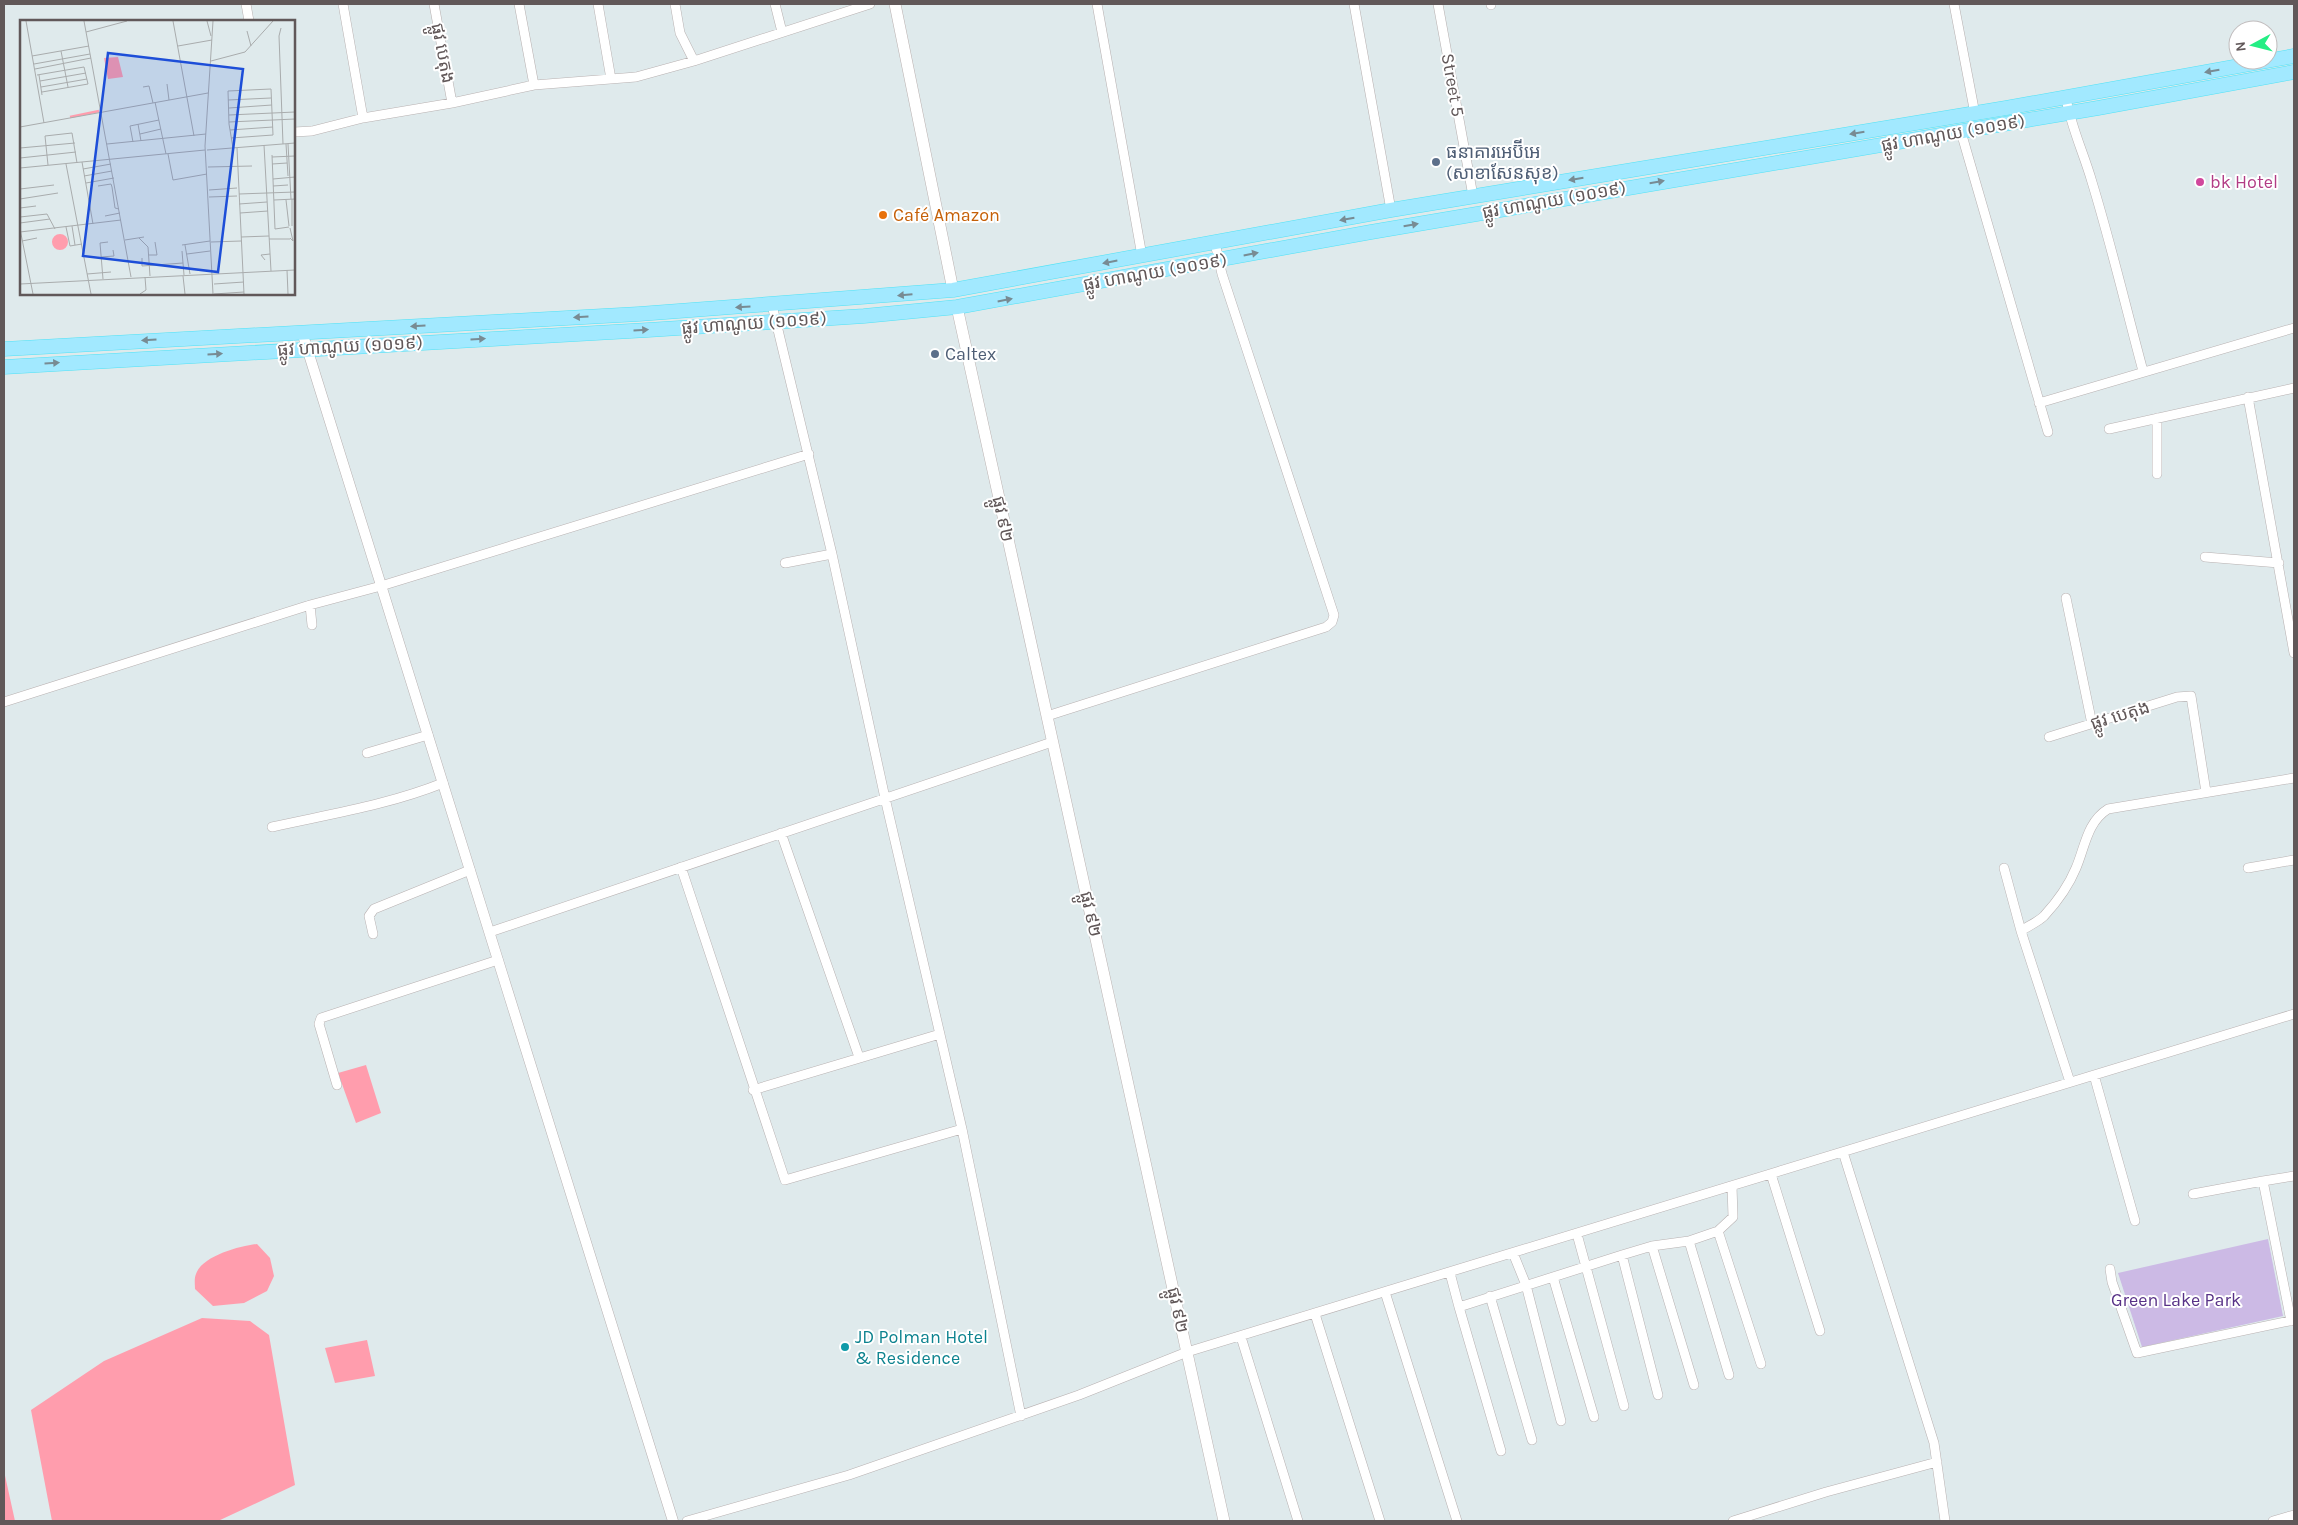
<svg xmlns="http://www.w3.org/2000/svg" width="2298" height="1525" font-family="Karla,'Noto Sans Khmer',sans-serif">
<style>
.green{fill:#ccbae5}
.water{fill:#ff9dad}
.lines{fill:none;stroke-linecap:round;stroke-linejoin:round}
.minor-casing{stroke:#b8b1b1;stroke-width:10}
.tertiary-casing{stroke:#b8b1b1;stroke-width:11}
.secondary-casing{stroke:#bbb2b1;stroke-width:12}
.primary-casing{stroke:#50e2f5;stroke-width:15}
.minor{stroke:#fff;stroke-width:9}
.tertiary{stroke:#fff;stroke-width:10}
.secondary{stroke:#fff;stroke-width:11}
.primary{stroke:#a2e9ff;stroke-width:14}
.oneway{fill:#788b93}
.service-dot{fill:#5c6f8a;stroke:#fff;stroke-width:2}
.hotel-dot{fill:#d1479c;stroke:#fff;stroke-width:2}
.food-dot{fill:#e8710a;stroke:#fff;stroke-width:2}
.culture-dot{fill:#0f9aa8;stroke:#fff;stroke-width:2}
.labels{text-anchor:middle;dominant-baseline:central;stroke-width:4;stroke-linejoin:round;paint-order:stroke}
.street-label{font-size:18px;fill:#615859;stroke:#fff}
.service-label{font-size:18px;fill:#4e5e75;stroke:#fff;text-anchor:start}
.hotel-label{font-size:18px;fill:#b23c85;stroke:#fff;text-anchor:start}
.food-label{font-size:18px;fill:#c56008;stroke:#fff;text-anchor:start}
.park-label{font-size:18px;fill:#583287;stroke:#fff}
.culture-label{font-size:18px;fill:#0d838f;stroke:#fff;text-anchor:start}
.inset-river{fill:none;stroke:#ff9dad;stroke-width:2.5}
.inset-road{fill:none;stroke:#a9acad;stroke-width:1}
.view{fill:#1d4ed8;fill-opacity:0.15;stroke:#1d4ed8;stroke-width:2.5}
.inset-edge{fill:none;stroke:#615859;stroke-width:2.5}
</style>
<rect width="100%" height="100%" fill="#dfeaec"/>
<path class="green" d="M2268,1239l15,77 -141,31 -24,-74z"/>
<path class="water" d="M366,1065l15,48 -25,10 -18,-50z
M257,1244l13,14 4,18 -7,15 -23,12 -31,3 -18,-17c0,-4 -1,-11 1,-15 6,-18 44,-28 61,-30z
M202,1318l48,3 19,14 26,150 -77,36h-166l-21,-111 73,-49z
M367,1340l8,36 -40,7 -10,-35z
M4,1471l11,50h-11z"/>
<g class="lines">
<defs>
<path id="minor" d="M246,4l3,17
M343,4l20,114
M434,4l18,99
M519,4l15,81
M598,4l13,75
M675,4l5,29 14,28
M775,4l7,28
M1097,4l45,252
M1354,4l37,206
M1438,4l35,192
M1491,4v1
M1954,4l21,110
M2066,98c5,29 18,56 26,84 19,62 34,126 51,189
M294,132l18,-1 51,-13 89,-15 82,-18 102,-8 58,-16 176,-57
M1961,132l87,300
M772,305l60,249 53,244 77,331 59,287
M2248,397l46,256
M2039,403l255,-75
M2109,429l185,-41
M2157,474v-56
M2205,557l74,6
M785,563l47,-9
M2066,598l26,126
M310,605l2,20
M4,702l306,-97 71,-19 428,-132
M1047,716l279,-89 6,-5 2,-7 -112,-341 -7,-31
M2049,737l128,-40 14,-1 15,96
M367,753l61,-18
M272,827c58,-13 116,-22 171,-44
M781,833l78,224
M681,867l104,313 177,-51
M2004,868l17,63 49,151
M2248,868l46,-8
M2021,931c7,-5 17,-9 23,-15 12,-13 25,-31 32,-48 9,-21 11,-46 32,-59l186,-31
M490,932l562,-190
M373,934l-4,-18 5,-7 96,-39
M2094,1075l41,146
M337,1085l-18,-61 2,-6 177,-58
M753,1090l187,-56
M1843,1152l91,291 11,78
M1771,1174l49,157
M2263,1181l31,-5
M2193,1194l70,-13 28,140
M1718,1231l43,133
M1577,1234l47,172
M1689,1241l40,134
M1652,1246l42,139
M1513,1253l13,32 35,136
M1622,1255l36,140
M2110,1269l2,13 25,71 157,-33
M1450,1273l9,34
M1553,1277l41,140
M1385,1292l72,229
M1490,1296l42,144
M1315,1314l65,207
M1241,1337l57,184
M1501,1451l-42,-144 163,-52 30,-9 37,-5 29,-10 15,-14 -1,-31
M687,1521l162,-46 230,-80 108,-43 1107,-338
M1733,1521l93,-29 111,-30
M2273,1521l21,-6"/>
<path id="tertiary" d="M302,332l371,1189"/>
<path id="secondary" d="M895,4l58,286
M957,307l267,1214"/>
<path id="primary" d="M4,349l635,-35 314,-24 438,-80 615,-102 288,-52
M4,367l644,-37 216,-14 93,-9 414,-75 727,-124 196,-36"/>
</defs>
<use href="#minor" class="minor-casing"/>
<use href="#tertiary" class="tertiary-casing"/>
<use href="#secondary" class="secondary-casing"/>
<use href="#primary" class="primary-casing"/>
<use href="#minor" class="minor"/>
<use href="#tertiary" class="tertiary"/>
<use href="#secondary" class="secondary"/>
<use href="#primary" class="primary"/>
</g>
<defs><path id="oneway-solid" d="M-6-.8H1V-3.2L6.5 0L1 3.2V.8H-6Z" transform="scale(1.25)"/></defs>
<g class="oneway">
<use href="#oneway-solid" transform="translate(2212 71) rotate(170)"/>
<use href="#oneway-solid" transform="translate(1857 133) rotate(171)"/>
<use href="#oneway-solid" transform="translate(1576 179) rotate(171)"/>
<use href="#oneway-solid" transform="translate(1657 182) rotate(-10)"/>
<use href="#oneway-solid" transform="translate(1347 219) rotate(170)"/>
<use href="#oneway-solid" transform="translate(1411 225) rotate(-10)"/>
<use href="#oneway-solid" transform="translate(1251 254) rotate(-11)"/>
<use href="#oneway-solid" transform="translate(1110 262) rotate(169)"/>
<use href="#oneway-solid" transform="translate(905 295) rotate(175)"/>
<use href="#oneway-solid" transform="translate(1005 300) rotate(-11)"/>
<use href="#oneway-solid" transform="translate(743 307) rotate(176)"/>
<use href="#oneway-solid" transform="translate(581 317) rotate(177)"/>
<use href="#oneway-solid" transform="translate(418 326) rotate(177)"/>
<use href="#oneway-solid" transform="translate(641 330) rotate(-3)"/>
<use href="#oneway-solid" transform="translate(478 339) rotate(-3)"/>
<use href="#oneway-solid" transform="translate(149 340) rotate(177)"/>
<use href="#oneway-solid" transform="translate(215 354) rotate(-3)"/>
<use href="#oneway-solid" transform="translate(52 363) rotate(-4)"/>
</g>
<g class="service-dot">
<circle cx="1436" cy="162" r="5"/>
<circle cx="935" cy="354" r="5"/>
</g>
<circle class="hotel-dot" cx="2200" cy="182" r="5"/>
<circle class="food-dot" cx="883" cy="215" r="5"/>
<circle class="culture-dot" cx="845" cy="1347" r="5"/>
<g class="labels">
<g class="street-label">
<text transform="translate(443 53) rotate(79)">ផ្លូវ បេតុង</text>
<text transform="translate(1453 85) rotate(80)">Street 5</text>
<text transform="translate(1953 133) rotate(-10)">ផ្លូវ ហាណូយ (១០១៩)</text>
<text transform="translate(1554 200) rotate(-10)">ផ្លូវ ហាណូយ (១០១៩)</text>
<text transform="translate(1155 272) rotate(-10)">ផ្លូវ ហាណូយ (១០១៩)</text>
<text transform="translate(754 323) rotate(-4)">ផ្លូវ ហាណូយ (១០១៩)</text>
<text transform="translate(350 346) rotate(-3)">ផ្លូវ ហាណូយ (១០១៩)</text>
<text transform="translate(1003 519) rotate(78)">ផ្លូវ ៩២</text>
<text transform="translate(2120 715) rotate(-17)">ផ្លូវ បេតុង</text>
<text transform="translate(1091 914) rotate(77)">ផ្លូវ ៩២</text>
<text transform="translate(1178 1310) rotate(78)">ផ្លូវ ៩២</text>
</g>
<g class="service-label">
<text x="1446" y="152">ធនាគារអេប៊ីអេ<tspan x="1446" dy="21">(សាខាសែនសុខ)</tspan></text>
<text x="945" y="354">Caltex</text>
</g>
<g class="hotel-label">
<text x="2210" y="182">bk Hotel</text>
</g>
<g class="food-label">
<text x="893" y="215">Café Amazon</text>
</g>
<g class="park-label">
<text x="2176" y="1300">Green Lake Park</text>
</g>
<g class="culture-label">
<text x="855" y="1337">JD Polman Hotel<tspan x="855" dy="21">&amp; Residence</tspan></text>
</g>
</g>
<g transform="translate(20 20)">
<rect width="275" height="275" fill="#dfeaec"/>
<path d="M98,37l5,20 -15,2 -4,-21zM32 222a8 8 0 1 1 16 0a8 8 0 1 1-16 0Z" fill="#ff9dad"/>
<path class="inset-river" d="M50,97l29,-6"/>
<path class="inset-road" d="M6,1l18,102M64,1l47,256M153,1l21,115M187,1l4,15M261,8l-2,8 4,108M227,11l4,15M66,12l41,-11M158,26l34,-6M41,31l7,36M12,36l57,-10M191,41l34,-9 28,-31M14,44l56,-10M15,49l56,-11M17,55l47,-8 4,17 -46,8M19,55l3,20M20,61l46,-8M147,64l2,16M21,67l46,-8M123,67l6,-1 4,17M208,80l43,-2M135,82l11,52M209,88l43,-3M209,95l66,-3M209,102l66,-3M118,104l3,17M0,107l188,-34M210,110l43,-3M120,114l21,-5M211,118l42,-3 -2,-46 -43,2 1,33 4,24M113,122l-3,-16 29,-6M87,124l99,-10M266,124l2,32M268,124l3,55M244,125l7,126M0,128l55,-5M217,128l7,146M187,130l88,-7M148,134l5,26 34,-6M252,135l3,74 14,-2M252,137l23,-1M0,138l56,-6M62,142l11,62M46,144l25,130M252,144l15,-1M28,145l-3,-29 27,-3 5,30M188,147l44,-1M0,148l185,-18M63,149l28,-5M64,156l28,-5M253,159l22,-2M66,163l28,-5M78,166l13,-2 1,3M253,166l15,-1M92,167l3,21 4,1M0,169l34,-4M189,170l28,-2M219,174l56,-2M189,177l28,-1M0,179l38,-6M254,180l21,-1M266,180l3,26M219,184l28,-2M0,188l16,-2M220,193l28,-2M85,196l15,-3M0,197l27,-3 8,15M0,203l30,-4M52,206l3,19M272,206v-27M46,207l4,19 12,-2M270,208l3,13 -3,-3M0,209l13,65M0,212l101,-12M221,217l28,-1M119,218l9,9 2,29M249,219h21M105,220l19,-3M2,221l15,-3M191,222l30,-1M162,225l28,-4M165,225l5,29M162,231l2,24M167,234l23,-3M129,235h8l-2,-13M81,237l13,-1 -1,-6M122,238v8l41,-3M245,240l-4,-5 9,-1M267,250l1,24M67,254l24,-2M163,256l2,18M83,259l-3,-36 8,-1M0,264l275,-14M194,264l30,-2M120,274l6,-4 -1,-13M193,274l-8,-148 8,-125M194,274l30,-2"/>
<path class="view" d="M88,33l135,16 -25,203 -135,-16z"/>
<rect width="275" height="275" class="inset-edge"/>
</g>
<rect width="2298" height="1525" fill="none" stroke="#615859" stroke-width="10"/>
<g transform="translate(2253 45) rotate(263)"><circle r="24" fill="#ffffff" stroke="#c0bcbd"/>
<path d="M0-4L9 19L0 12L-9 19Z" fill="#24ee84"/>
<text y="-8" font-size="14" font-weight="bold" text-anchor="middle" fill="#615859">N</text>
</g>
</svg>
